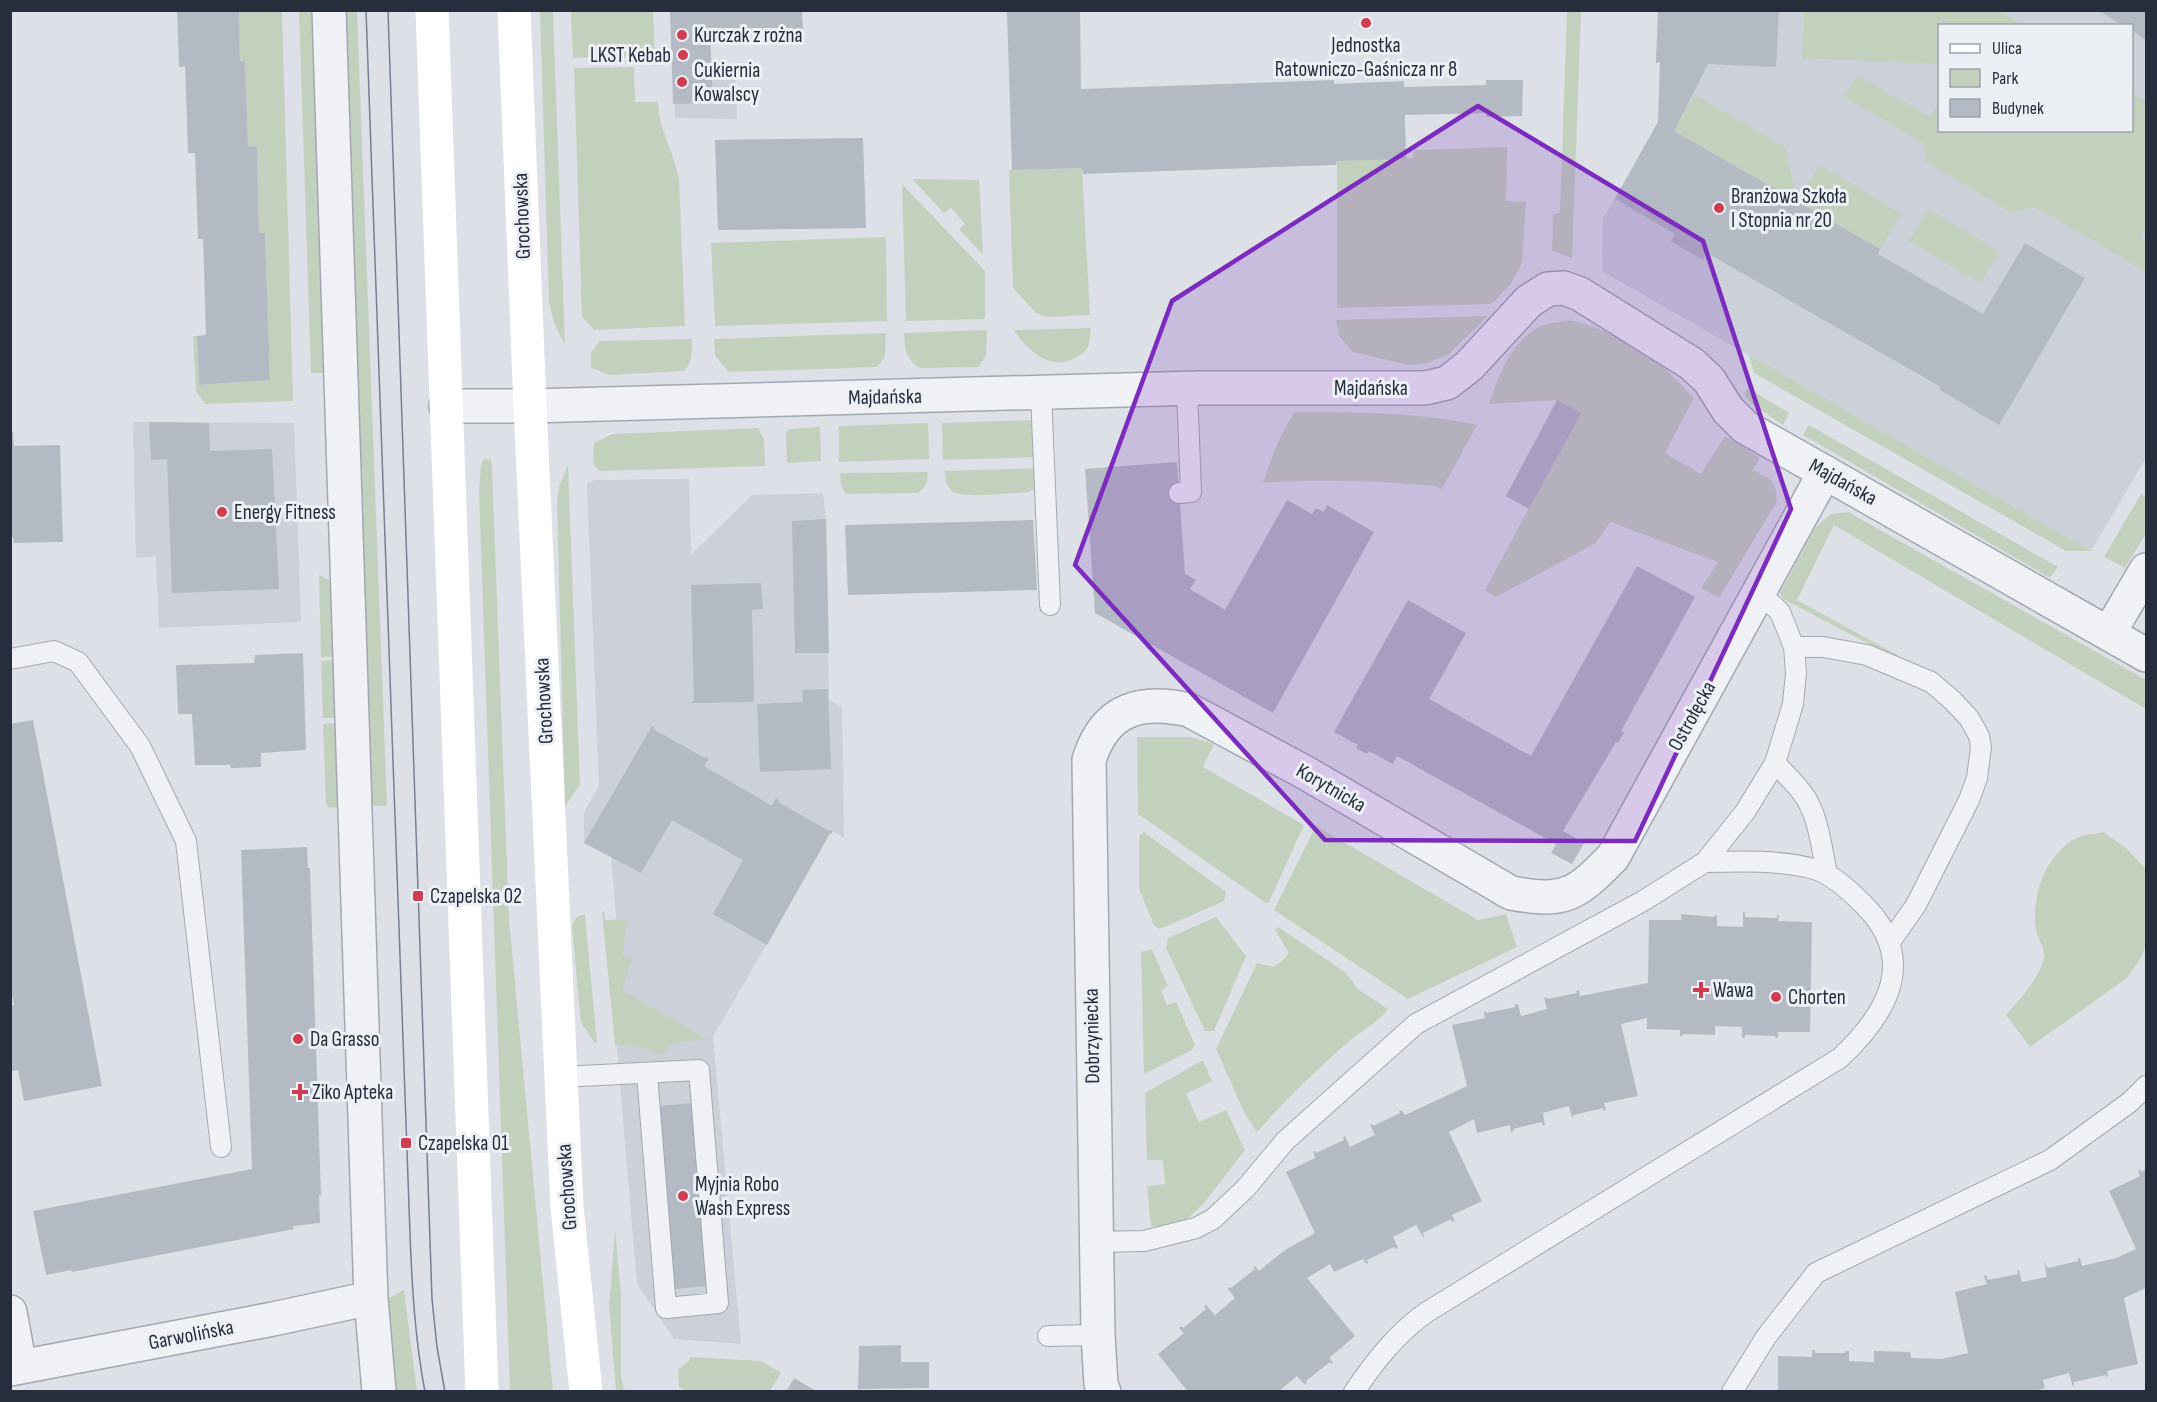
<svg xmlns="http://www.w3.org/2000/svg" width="2157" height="1402" font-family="'Sofia Sans Condensed',sans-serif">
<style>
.built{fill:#cbd0d9;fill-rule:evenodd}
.green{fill:#c2d1be}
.building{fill:#b4bac4}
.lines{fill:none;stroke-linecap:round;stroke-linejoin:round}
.lane-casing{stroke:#a2a8b1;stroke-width:22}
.street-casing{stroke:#a2a8b1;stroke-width:36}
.lane{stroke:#eff1f5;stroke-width:20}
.street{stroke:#eff1f5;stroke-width:33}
.secondary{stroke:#fff;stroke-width:33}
.tram{stroke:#768091;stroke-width:1.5}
.marked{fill:#7b2cbf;fill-opacity:0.2;stroke:#7b2cbf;stroke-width:4.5;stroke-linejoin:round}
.poi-dot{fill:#d03d53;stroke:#ecf0f5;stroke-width:2}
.labels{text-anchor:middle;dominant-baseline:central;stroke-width:6;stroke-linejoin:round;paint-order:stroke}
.poi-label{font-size:21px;fill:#262e3e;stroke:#ecf0f5;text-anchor:start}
.street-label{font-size:21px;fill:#262e3e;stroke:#ecf0f5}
</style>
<rect width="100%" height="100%" fill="#dde1e7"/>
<path class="built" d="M670,11l41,48 24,14 2,46 -62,-1z
M1658,11h488v447l-55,93 -489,-280 1,-52 55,-97 2,-59h-4zM1940,26h192v104h-192z
M133,422l161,1 7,199 -142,6 -3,-72 -20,2z
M689,479l2,76 61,-60 71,-2 3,26 3,181 13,7 2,131 -11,-7 -3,3 -117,203 28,307 -67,-5 -37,-55 -25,-295 10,-1 -11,-131 -27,-14v-31l15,-26 -12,-302 7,-4z"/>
<path class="green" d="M239,11h43l11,390 -88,3 -9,-13 -3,-55h4l2,49 71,-5 -5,-146 -6,-1 -2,-85 -9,-2 -3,-85h-5z
M299,11h15l12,362h-15z
M344,11h13l30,795h-17z
M540,11h13l12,334 -11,-22 -5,-21z
M571,11h82l2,45 -82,2z
M1567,11h14l-9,247 -20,-7 1,-37 7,-1z
M1804,11h194l25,14h-74l-9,-4 -1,43 -137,-6z
M634,67l1,35h23c1,28 16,50 21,77l6,147 -91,4 -12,-13 -8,-249z
M1857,75l73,42 9,-16 1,29h192v-38l14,9v132l-3,-2 -3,7 6,4v30l-111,-65 -22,6 -86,-50 -4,-20 -79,-46z
M1694,94l91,53 9,39 -8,11 -112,-66z
M1507,147l-1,54 20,1 -4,61 -12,22 -15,16 -4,3 -154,4v-147l76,-3 1,-8z
M1819,165l82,48 -22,39 -82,-49z
M1082,168l8,147 -43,2 -11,-4 -23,-25 -4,-118z
M912,179l67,1 4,75 -24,-26 6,-5 -14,-16 -7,5z
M902,184l83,87v48l-79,2z
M1928,209l71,43 -18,31 -72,-42z
M886,237l1,84 -172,5 -4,-83z
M1488,316l-40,39 -21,8 -19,2 -55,-13 -14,-16 -3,-16z
M1569,320c27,5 66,24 88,42 13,11 25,24 37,36l-29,55 36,21 24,-38 35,22 -7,12c20,11 22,8 24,31l-58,97 -18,-10 17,-26 -108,-40 -14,21 -100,54 -11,-7 49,-91 23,-99 -68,4c10,-29 21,-63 52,-78 8,-3 19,-4 28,-6z
M1091,328c-1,6 -1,14 -3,19 -3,6 -10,9 -15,12 -24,12 -47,-10 -59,-29z
M987,330l-1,25 -7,12 -58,1c-14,-5 -17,-22 -17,-35z
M886,333l-1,23 -8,11 -148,5 -14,-16 -1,-17z
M692,339c0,13 1,22 -8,32l-74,4 -19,-7v-16l9,-11z
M1749,355l342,196h-25l-312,-178z
M1748,388l41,25 -6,12 -32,-22 -7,-9z
M1295,412c61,0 121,0 182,13l-35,64 -7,-3c-58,-5 -114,-8 -172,-3 8,-24 17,-50 32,-71z
M1037,420l1,37 -95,3 -1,-37z
M928,423l1,36 -90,3v-36z
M1809,425l249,142 -8,11 -247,-143z
M820,427l1,34 -34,2 -1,-31 3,-3z
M758,428l6,11 1,27 -165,5 -7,-7 1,-21 18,-9z
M484,459l7,1 1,9 17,449 44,473h-43l-31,-899 2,-28z
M568,465l12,320 -15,21 -8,-303 2,-16z
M1040,468l-2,19 -10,5c-14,1 -66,6 -75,0 -7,-6 -8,-13 -8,-21z
M928,472c-1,11 -1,14 -10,21l-72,1 -5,-8 -1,-13z
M2141,494l5,3v36l-21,35 -21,-11z
M1848,512l298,168v29l-312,-184 -37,75 111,61 -1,3 -124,-65 -3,-6 35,-65 16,-14z
M319,575l14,7 3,75h-15z
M336,660l2,58h-15l-2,-57z
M338,723l2,84 -11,1 -3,-4 -3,-80z
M1137,737h53l24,7 -11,23 101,58 -35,77 -3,1 -128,-89z
M1316,826l162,94 28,-6 11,33 -109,52 -134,-89z
M1144,832l82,60 -2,9 -64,28 -6,-4 -15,-36v-53z
M2103,832l23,16 20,21v76l-5,13 -14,20 -97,69 -24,-32c14,-17 34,-36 38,-58 1,-9 -6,-18 -8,-26 -5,-36 9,-75 40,-93 7,-4 19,-4 27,-6z
M604,911l1,9 23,-1 -6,36 9,6 -9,29 85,49 -33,4 -9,7 1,3 -12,1c-12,-10 -23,-7 -39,-9l-13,-133z
M581,915h4l12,128 -3,-1 -12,-18 -2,-9 -8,-90 4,-7z
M1216,917l30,39 -32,75h-9l-39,-83 2,-10z
M1278,927l67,45 13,17 30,20c-5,9 -29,24 -39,32 -32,29 -63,58 -92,91l-12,-18 -29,-65 41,-86 16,4 9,-6 7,-8 -14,-23z
M1152,949l16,37 -7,4 6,15 9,-3 19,43 -3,5 -48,24 -3,-122z
M1203,1060l9,21 -26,13 13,28 27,-12 19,40c-16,19 -33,46 -51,63 -10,10 -29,14 -43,13l-4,-40 18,-2 -2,-24h-16l-2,-67z
M615,1230l6,65v83l4,13h-9l-7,-84z
M404,1290l13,101h-25l-5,-92z
M691,1357l70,4 20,12 -11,18h-85l-6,-5 -1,-17 10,-7z"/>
<path class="building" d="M177,10h62l1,51h5l3,85 9,1 2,86h6l5,147 -71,5 -2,-49 9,-1 -3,-96h-5l-3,-86h-7l-3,-87 -6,1z
M670,10h132l1,19 -93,3 3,71 -40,1z
M1007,10h73l1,79 253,-9v4l70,-3v6l82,-2v-5h37l-1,36 -36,1v-4l-81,2 1,44 -69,2 -1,4 -253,9 -1,-6 -70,2z
M1658,10h121l-3,57 -68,-3 -34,67 206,118 -2,5 105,60 42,-71 60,35 -86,147 -59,-35 1,-3 -234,-134 -4,7 -32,-19 4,-7 -60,-35 43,-77 2,-60 -4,1z
M2098,10h48v30l-14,-9v-5h-9z
M863,138l3,90 -148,2 -3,-90z
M1557,400l24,13 -52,96 -23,-13z
M149,422l60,1 1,28 62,-2 7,140 -107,4 -5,-134 -16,1z
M10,432h3l1,14 46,-1 3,97 -49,1 -1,-6h-3z
M1177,462l8,112 11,6 -6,9 35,21 62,-110 25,14 4,-6 8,4 3,-7 47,27 -101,181 -178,-100 -10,-144z
M826,519l3,134h-34l-3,-132z
M1033,520l4,70 -189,5 -3,-70z
M1637,566l58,31 -74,134 3,1 -6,11 -2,-1 -53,89 21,12 -12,21 -21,-11 5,-9 -159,-88 -4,8 -24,-13 -2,3 -11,-6 2,-3 -24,-13 74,-132 58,33 -37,66 102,57z
M761,583l2,26 -11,1 2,92 -62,1v-2h2l-3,-116z
M303,653l3,97 -45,3v14l-30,1 -1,-3h-35l-3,-51h-14l-2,-49 78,-2 1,-8z
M828,689l3,80 -71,3 -3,-68 46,-2 -1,-12z
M33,720l69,366 -78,15 -6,-31 -8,1v-65l4,-1 -4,-20v-261z
M652,726l3,1 -2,2 52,29 1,-2 3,3 -5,7 68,40 4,-8 3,2 -1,2 51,29 1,-1 3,1 -2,3 -1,-1 -63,112 -54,-31 30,-54 -71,-40 -31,53 -57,-30z
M307,847l1,21h2l11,328 -2,-1 1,28 -27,3 1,3 -222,43 -1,-2 -25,5 -13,-64 219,-42 -11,-319z
M1743,912h2v5l32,1v-3l2,1 -1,5 34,1 -2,110h-32v6h-3l1,-2 -31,-1v3h-3v-11l-27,-1v9l-32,-1 -1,2h-2v-6l-33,-1v-11l-26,6 17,72 -34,7 2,7 -3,1v-3l-29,7 -2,3 -3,-12 -26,7 2,12h-3v-3l-29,7 1,2 -3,1 -1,-7 -33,8 -3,-14 -25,13 33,69 -30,14 3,6 -3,1 -1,-3 -28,14 1,6 -8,-14 -23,12 5,11 -2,1 -2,-2 -27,13 1,3 -2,1 -3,-5 -29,13 -4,-8 -23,14 48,58 -26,22 4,4 -2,2 -1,-2 -24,19 1,2 -2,2 -8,-9 -19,16h-90l-30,-38 26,-21 -5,-5 3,-2 1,2 23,-19 -2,-2 2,-2 9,10 20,-17 -7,-9 1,-2 2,1 24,-19 -2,-2 2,-1 4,5 26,-21 30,-17 -29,-61 29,-14 -2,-7h2l1,2 28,-13 -1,-3 2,-1 5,11 25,-12 -5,-10 2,-1 1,2 27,-13 -1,-2 2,-1 4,5 62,-29 -15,-61 33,-7 -1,-6 2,-1v2l29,-6v-3h3l3,12 26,-7 -3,-11 3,-1v2l30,-6 -1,-2 3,-1 1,6 68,-13 1,-63h32v-6l33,3 3,-3v12l26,1z
M693,1103l15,183 -34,3 -16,-183z
M2140,1169l1,3 5,-3v119l-22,10 14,66 -31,7 1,5 -2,1v-2l-32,7 -1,6 -4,-15 -26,7 2,8 -14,4h-253v-36l34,1v-7h3v3h30v-2h4v10l25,1v-11l36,1 1,6 30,1 27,-6 -13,-61 32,-8 -3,-8 2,-1 2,5 30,-6 -1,-3 2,-1 3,12 25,-5 -3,-15 4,6 30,-7v-3h2l2,8 34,-8 20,-9 -27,-58 31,-15 -2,-6z
M901,1345v17h28v26l-71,1 1,-43z
M794,1378l24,14h-32z"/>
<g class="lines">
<defs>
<path id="lane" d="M1041,393l9,212
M1179,493l12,-1 -4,-104
M1794,647h29l44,8 64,27 21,18 17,18 10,18 2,11 -4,31 -8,22 -53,105 -26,37
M10,659l44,-8 24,11 62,84 46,95 35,306
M1775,763c11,12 24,23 32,37 12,21 15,50 20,74
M562,1077l137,-7 19,233 -52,5 -19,-234
M1096,1242l48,-1 52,-13 17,-9 33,-31 39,-47 131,-117 227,-123 62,-39 40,-50 30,-49 18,-59 3,-31 -2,-26 -14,-35 -21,-20
M1048,1336l50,-1
M1354,1392c21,-31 43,-59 73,-80l413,-254c49,-46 79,-100 22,-155 -13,-13 -30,-29 -48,-34 -33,-9 -75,-8 -109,-7
M1732,1392l34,-55 50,-64 234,-113 80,-58 16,-16"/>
<path id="street" d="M329,10l39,1201 3,87 8,94
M446,406h84l668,-18h227l22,-5 22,-17 60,-65 19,-12 16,-1 16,6 112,70 17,16 19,30 17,17 401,228
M2109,633l37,-63
M10,1312l10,55
M10,1369l263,-50 98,-21
M1104,1392l-3,-8 -3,-49 -9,-575c16,-51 51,-61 100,-50l117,63 205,120c54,10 65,2 102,-36l212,-385"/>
</defs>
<use href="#lane" class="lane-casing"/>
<use href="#street" class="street-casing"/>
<use href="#lane" class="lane"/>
<use href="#street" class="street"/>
<path class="secondary" d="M432,10l50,1382
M514,10l16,396 37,801 19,185"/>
<path class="tram" d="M366,10l44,1224c2,53 5,105 15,158
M388,10l44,1289 5,48 8,45"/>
</g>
<path class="marked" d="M1478,106l225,135 88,268 -156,332 -310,-1 -250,-275 97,-264z"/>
<g class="poi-dot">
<circle cx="1366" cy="23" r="6"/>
<circle cx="682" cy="35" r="6"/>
<circle cx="683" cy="55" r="6"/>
<circle cx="682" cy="82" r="6"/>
<circle cx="1719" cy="208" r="6"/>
<circle cx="222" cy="512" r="6"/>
<rect x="412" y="890" width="12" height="12" rx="3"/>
<path d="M1698 981h6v6h6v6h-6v6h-6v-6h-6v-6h6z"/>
<circle cx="1776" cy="997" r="6"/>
<circle cx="298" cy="1039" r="6"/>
<path d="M297 1083h6v6h6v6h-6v6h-6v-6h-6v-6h6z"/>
<rect x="400" y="1137" width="12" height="12" rx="3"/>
<circle cx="683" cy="1196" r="6"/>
</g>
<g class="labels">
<g class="poi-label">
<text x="694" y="35">Kurczak z rożna</text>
<text x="1366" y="45" text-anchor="middle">Jednostka<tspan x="1366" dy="24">Ratowniczo-Gaśnicza nr 8</tspan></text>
<text x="671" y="55" text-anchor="end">LKST Kebab</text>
<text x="694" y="70">Cukiernia<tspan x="694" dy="24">Kowalscy</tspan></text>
<text x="1731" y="196">Branżowa Szkoła<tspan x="1731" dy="24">I Stopnia nr 20</tspan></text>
<text x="234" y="512">Energy Fitness</text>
<text x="430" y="896">Czapelska 02</text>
<text x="1713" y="990">Wawa</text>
<text x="1788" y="997">Chorten</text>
<text x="310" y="1039">Da Grasso</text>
<text x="312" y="1092">Ziko Apteka</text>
<text x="418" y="1143">Czapelska 01</text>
<text x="695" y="1184">Myjnia Robo<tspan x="695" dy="24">Wash Express</tspan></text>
</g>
<g class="street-label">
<text transform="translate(522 216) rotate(-92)">Grochowska</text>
<text x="1371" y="388">Majdańska</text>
<text transform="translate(885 397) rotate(-1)">Majdańska</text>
<text transform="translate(1843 482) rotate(29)">Majdańska</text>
<text transform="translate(544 701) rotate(-93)">Grochowska</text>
<text transform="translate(1692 716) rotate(-61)">Ostrołęcka</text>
<text transform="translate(1331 788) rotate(30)">Korytnicka</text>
<text transform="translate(1092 1036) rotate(-91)">Dobrzyniecka</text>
<text transform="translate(567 1187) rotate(-94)">Grochowska</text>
<text transform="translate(191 1335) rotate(-11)">Garwolińska</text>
</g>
</g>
<rect width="2157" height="1402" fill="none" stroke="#262e3e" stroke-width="24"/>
<rect x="1938" y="24" width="195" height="108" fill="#ecf0f5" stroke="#9da2ac" stroke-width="1.5"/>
<rect x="1950" y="44" width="30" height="9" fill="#ffffff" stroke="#9da2ac" stroke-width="1.5"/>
<text x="1992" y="54" font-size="18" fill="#262e3e">Ulica</text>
<rect x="1950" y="69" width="30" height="18" fill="#c2d1be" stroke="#9da2ac" stroke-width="1.5"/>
<text x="1992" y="84" font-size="18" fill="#262e3e">Park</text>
<rect x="1950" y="99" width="30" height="18" fill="#b4bac4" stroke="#9da2ac" stroke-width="1.5"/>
<text x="1992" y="114" font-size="18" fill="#262e3e">Budynek</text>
</svg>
